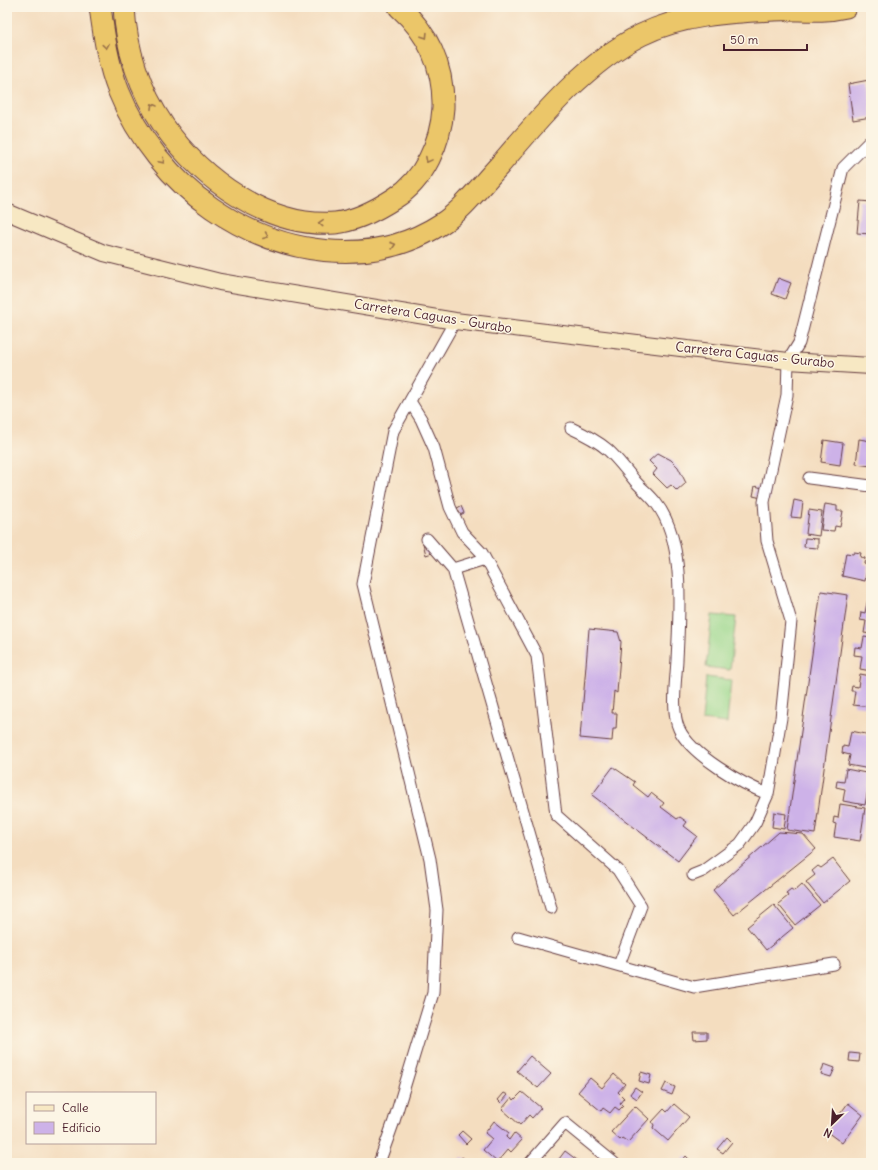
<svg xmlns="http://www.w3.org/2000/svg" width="878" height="1170" font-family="Delius,sans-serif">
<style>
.pitch{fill:#9ad78c;stroke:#727b5c}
.building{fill:#cdb2e8}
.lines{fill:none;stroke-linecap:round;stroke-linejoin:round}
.minor-casing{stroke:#643c41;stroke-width:13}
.secondary-casing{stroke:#643c41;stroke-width:18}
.motorway-casing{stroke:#643c41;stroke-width:23}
.minor{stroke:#fff;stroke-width:11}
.secondary{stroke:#f7e8c3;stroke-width:16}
.motorway{stroke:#ebc669;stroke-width:21}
.oneway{stroke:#9a724a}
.labels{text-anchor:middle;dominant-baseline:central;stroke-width:3;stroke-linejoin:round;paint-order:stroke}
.street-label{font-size:13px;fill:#4a1f2b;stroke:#fcf5e5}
</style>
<rect width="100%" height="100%" fill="#fcf5e5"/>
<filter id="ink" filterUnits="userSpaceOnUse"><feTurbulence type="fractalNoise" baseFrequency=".025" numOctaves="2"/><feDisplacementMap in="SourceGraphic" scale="8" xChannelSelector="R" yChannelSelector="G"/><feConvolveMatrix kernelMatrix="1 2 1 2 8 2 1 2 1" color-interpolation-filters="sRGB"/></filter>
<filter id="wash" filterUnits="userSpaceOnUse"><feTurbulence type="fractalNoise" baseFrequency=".012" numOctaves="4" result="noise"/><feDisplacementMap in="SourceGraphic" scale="16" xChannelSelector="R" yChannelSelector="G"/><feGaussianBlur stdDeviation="0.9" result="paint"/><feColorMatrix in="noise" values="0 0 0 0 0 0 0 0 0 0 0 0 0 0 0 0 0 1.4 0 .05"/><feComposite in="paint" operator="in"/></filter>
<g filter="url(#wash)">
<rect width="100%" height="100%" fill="#f4ddbf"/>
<path class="pitch" d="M712,615l24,2 -6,53 -24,-3z
M706,677l25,3 -4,43 -25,-3z"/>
<g id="blocks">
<path class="building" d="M869,80l2,37 -18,3 -5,-36z
M860,201l11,1v32l-14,-1z
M778,278l13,5 -6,16 -13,-5z
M859,439l12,2v25l-15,-2z
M824,440l19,3 -3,22 -19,-3z
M658,453l13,7 7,7 8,16 -9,8 -6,-6 -4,3 -14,-14 4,-5 -8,-8z
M755,486l15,4v10l-17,-4z
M794,500l9,2 -2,16 -10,-1z
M825,504l12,2v5h6l-3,16 -5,-1 -1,5 -13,-1z
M461,506l3,7 -4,2 -3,-7z
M809,510l13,2 -3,24 -13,-2z
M805,538l13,1v9l-14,-1z
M428,541l4,12 -6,2 -3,-12z
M854,552l7,1 -1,4 5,1 -1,6 4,1 -3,16 -23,-5 4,-23 7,1z
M821,591l27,4 -33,239 -28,-4z
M868,598h3v36l-7,-1 2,-12 -6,-1 1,-8 4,1z
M589,629l29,3 3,10 -4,51 -3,-2 -2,22h5l-1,16h-3l-1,12 -32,-3z
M864,637l7,1v33l-11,-2 2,-13 -8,-1 1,-8 7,1z
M860,674l11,2v31l-18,-2 2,-14h-4l1,-5 6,1z
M851,731l20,4 -1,34 -22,-4 2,-10 -8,-2 1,-7 5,1z
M613,767l22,15 -2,3 15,12 3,-4 13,10 -3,4 16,12 3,-2 7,5 -3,4 13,10 -19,25 -86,-66z
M846,769l25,5 -6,31 -22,-4 2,-12 -9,-2 1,-6 7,1z
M840,804l25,4 -5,33 -26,-4 2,-13 -3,-1 1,-6 4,1z
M774,812l12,2 -2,15 -12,-2z
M779,832l24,2 13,15 -82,66 -21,-25z
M833,859l17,22 -27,22 -17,-21 9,-7 -3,-4 6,-5 3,2z
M802,884l18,21 -25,20 -17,-21 10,-8 -2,-3 5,-4 3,2z
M774,905l19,23 -27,22 -19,-23z
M693,1032h14v7l-13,1z
M850,1053l10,1 -1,8 -10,-1z
M530,1056l21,18 -13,14 -21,-17z
M824,1064l11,4 -4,9 -10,-3z
M641,1072l10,3 -2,9 -10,-3z
M614,1074l11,10 -7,8 6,6 -4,5 3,3 -4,4 -4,-3 -5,6 -7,-5 -2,3 -23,-19 12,-14 12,10z
M666,1083l9,4 -3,8 -10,-4z
M635,1087l7,5 -5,7 -7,-5z
M522,1092l19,16 -9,10 -3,-3 -9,10 -18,-16 10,-12 2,3z
M504,1093l4,2 -7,8 -3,-3z
M848,1103l15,12 -21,28 -15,-11z
M674,1104l15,13 -21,24 -15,-13 1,-3 -2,-3 12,-13 3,3z
M635,1106l14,13 -21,23 -6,-4 -2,2 -9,-8z
M494,1121l15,12 -3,4 3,3 5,-7 8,7 -11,12 -3,-3 -11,13 -14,-12 9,-11 -7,-6z
M462,1131l9,8 -5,5 -8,-9z
M727,1137l5,5 -9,11 -6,-4z
M565,1151l16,12h-25z
M686,1156l7,7h-13z
M462,1157l8,6h-12z"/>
</g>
</g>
<g filter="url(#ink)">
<use href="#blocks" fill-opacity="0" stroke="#643c41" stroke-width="1"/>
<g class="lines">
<defs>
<path id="minor" d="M411,403l10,16 13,29 16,59 12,25 20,21 55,103 19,159 62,55 23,36 -22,59
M571,428c35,16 41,24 64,53 7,8 15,14 21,22 30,38 23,111 21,157 -1,19 -6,52 2,69 12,26 63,55 89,65
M809,478l62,8
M427,539l26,30 98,339
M453,569l32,-10
M693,875l10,-4 37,-27 15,-21 13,-29 13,-76 10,-97 -24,-80 -3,-39 23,-107 1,-34 11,-18 44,-175 28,-28
M518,937l176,50 140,-23
M379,1163l15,-42 39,-128 4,-83 -7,-51 -67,-275 30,-153 62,-110
M530,1163l35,-40 49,40"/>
<path id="secondary" d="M7,212l97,41 116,29 235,39 333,40 83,5"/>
<path id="motorway" d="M100,7c4,29 8,58 19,85 18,45 53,89 93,116 66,46 158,62 229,16 22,-14 40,-39 58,-58 40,-47 86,-103 142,-131 40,-20 89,-23 133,-25 26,-1 46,3 72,-3
M124,7c2,42 16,84 40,119 37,53 104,102 171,97 21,-2 43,-14 60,-25 29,-18 46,-56 48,-90 1,-40 -14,-74 -44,-101"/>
</defs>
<use href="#minor" class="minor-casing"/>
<use href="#secondary" class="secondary-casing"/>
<use href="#motorway" class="motorway-casing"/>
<use href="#minor" class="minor"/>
<use href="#secondary" class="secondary"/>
<use href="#motorway" class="motorway"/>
</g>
<defs><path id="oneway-chevron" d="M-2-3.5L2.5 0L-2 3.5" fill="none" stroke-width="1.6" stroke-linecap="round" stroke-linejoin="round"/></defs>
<g class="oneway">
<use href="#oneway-chevron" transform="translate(425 36) rotate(58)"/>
<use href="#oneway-chevron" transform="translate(106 46) rotate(81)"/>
<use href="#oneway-chevron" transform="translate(153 106) rotate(-120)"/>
<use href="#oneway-chevron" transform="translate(428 160) rotate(118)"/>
<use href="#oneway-chevron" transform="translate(162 161) rotate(49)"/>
<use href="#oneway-chevron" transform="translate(321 223) rotate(-177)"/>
<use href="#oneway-chevron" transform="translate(266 236) rotate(22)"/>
<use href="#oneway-chevron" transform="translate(393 245) rotate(-17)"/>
</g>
</g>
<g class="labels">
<g class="street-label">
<text transform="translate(433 316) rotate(9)">Carretera Caguas - Gurabo</text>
<text transform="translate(755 355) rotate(6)">Carretera Caguas - Gurabo</text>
</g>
</g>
<rect width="878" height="1170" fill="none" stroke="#fcf5e5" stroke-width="24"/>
<rect x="26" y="1092" width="130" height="52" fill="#fcf5e5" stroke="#b59f9b"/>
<rect x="34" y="1105" width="20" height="6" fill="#f7e8c3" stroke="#b59f9b"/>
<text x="62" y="1112" font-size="12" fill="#4a1f2b">Calle</text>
<rect x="34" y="1122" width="20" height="12" fill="#cdb2e8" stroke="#b59f9b"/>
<text x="62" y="1132" font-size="12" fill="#4a1f2b">Edificio</text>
<g transform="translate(832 1124) rotate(205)" stroke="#fcf5e5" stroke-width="3" paint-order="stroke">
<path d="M0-3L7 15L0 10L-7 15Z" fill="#4a1f2b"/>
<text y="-6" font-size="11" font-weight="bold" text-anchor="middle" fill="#4a1f2b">N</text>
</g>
<path d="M724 44v6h83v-6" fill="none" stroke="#4a1f2b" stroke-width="2"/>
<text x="730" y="44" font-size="12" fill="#4a1f2b" stroke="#fcf5e5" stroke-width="3" paint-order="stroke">50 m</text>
</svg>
